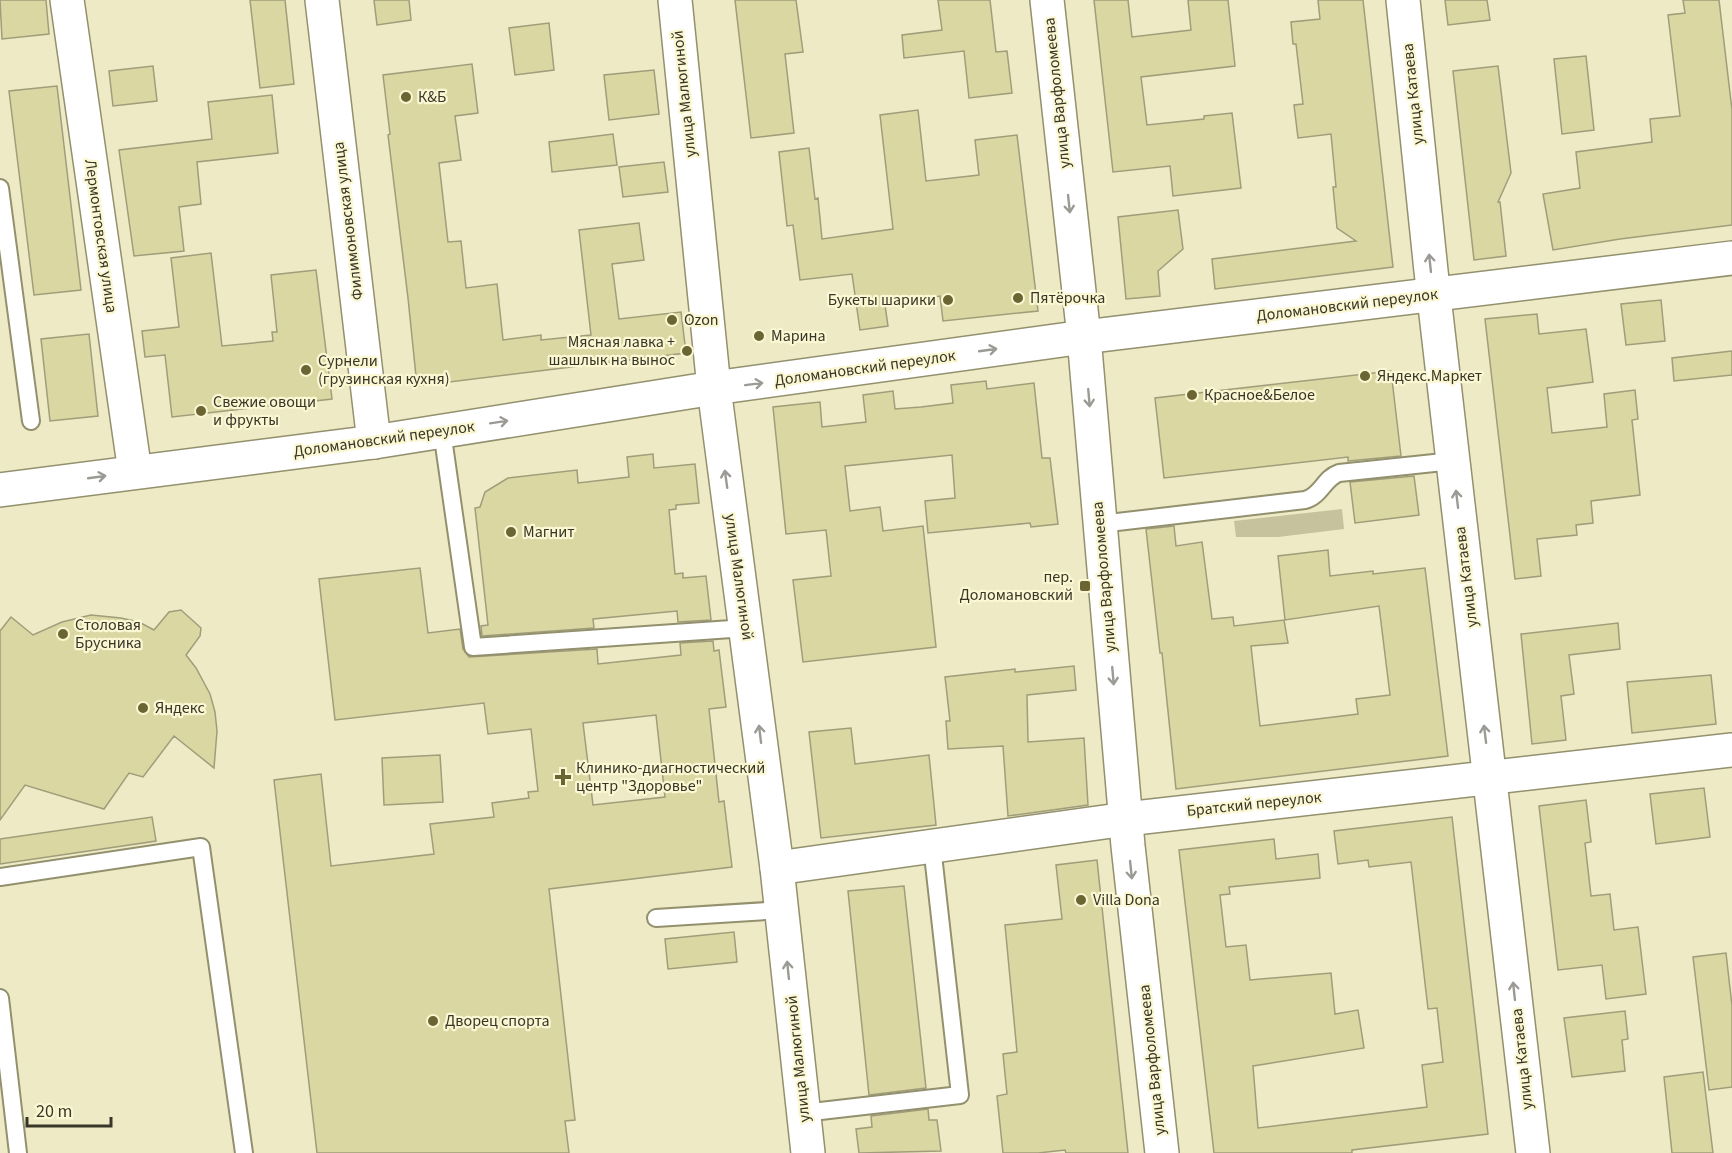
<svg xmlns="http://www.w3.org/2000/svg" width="1732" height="1153" font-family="'Source Sans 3',sans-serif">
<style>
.green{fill:#c5c29d}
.building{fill:#dbd7a3;stroke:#a09d7a;stroke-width:1.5;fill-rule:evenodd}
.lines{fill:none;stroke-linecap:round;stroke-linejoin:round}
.lane-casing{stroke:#93906e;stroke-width:20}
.street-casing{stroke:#93906e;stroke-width:36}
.secondary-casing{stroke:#93906e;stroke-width:36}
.primary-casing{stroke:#93906e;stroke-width:36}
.lane{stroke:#fff;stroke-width:16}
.street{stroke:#fff;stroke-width:33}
.secondary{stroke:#fff;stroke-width:33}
.primary{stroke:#fff;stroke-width:33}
.oneway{stroke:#9c9a94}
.poi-dot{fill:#6a6532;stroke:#faf7d2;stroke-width:2}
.labels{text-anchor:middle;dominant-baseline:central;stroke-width:4.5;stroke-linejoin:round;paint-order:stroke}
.street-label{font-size:16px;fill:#383628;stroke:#faf7d2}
.poi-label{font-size:16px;fill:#383628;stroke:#faf7d2;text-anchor:start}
</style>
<rect width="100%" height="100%" fill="#edeac5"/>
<path class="green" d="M1342,509l2,20 -66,8h-42l-2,-16z"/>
<path class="building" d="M0,0h46l3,34 -47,5z
M250,0h35l9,84 -34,4z
M374,0h35l2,20 -34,5z
M735,0h61l7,52 -18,2 9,79 -43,5z
M938,0h52l6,52 11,-1 5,42 -43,5 -5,-47 -60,7 -2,-23 40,-5z
M1094,0h34l4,37 59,-7 -3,-30h40l7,66 -94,11 6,48 57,-6v-3l28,-3 9,75 -68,8 -3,-30 -57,6z
M1318,0h45l30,267 -178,22 -3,-30 144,-18 -19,-13 -4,-41h3l-5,-53 -33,4 -4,-33 9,-1 -7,-60h-3l-2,-22 29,-3z
M1445,0h42l3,20 -42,5z
M1683,0h36l13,110v115l-112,14 -67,11 -10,-56 37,-6 -4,-36 76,-10 -2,-23 30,-3 -12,-101 17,-2z
M549,23l5,47 -39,5 -6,-47z
M1586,56l8,74 -32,4 -8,-75z
M472,64l6,49 -23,3 6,44 -22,3 9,79 13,-1 5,47 31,-4 6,56 38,-5v5l50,-5 -12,-105 60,-7 5,37 -32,4 7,55 62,-7 5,41 -269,33 -9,-88 -20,-163 2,-1 -7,-59z
M153,66l4,35 -44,5 -4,-35z
M1498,66l13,107 -13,29h2l6,54 -32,4 -21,-189z
M654,70l5,44 -50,6 -5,-45z
M57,86l24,204 -47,5 -25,-204z
M272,95l6,58 -81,9 4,42 -22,3 5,44 -50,5 -15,-106 93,-11 -4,-37z
M918,110l8,71 53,-6 -4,-35 42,-5 21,176 -95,10 -3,-25 -55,9 3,21 -28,4 -8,-56 -52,6 -7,-55 -6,1 -8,-74 30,-4 6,51 3,-1 4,41 71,-10 -13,-114z
M613,134l4,31 -65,7 -3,-30z
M664,162l4,30 -45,5 -4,-30z
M1178,210l5,39 -25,22 2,25 -34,3 -8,-82z
M211,253l11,93 51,-5 -1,-9h5l-6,-57 45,-5 16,129 -160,18 -7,-62 -20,2 -3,-26 37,-4 -8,-69z
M1661,300l4,41 -39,4 -5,-41z
M1537,314l2,20 47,-5 7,53 -46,6 5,45 55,-6 -3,-33 31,-4 3,29 -6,1 8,75 -49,6 2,22 -17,2 1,10 -40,4 4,37 -26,3 -30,-260z
M89,334l9,82 -48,5 -9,-82z
M1732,351v24l-58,6 -2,-23z
M1391,371l10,85 -53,5v-4l-184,21 -9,-80z
M986,381l1,8 47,-6 8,75h8l8,66 -27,3 -1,-4 -102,10 -3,-32 30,-3 -3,-43 -107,11 5,45 30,-4 3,24 40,-5 13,121 -133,15 -10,-82 38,-4 -5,-46 -40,4 -13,-127 47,-5 2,25 44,-5 -3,-27 30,-4 2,18 26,-2 32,-4 -2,-18z
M653,454l1,14 41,-4 4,39 -23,2v4l-7,1 6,64 8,-1v5l23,-2 5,44 -33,2 -1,-11 -84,8 1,9 -112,8 -1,-10 7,-1 -13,-117 5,-1 5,-15 23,-14 69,-8 1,13 51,-6 -2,-20z
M1414,476l5,39 -64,8 -5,-41z
M1174,526l2,20 26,-4 10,77 21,-2 1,9 50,-6 4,23 -37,3 9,80 98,-12 -2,-15 34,-4 -11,-89 -94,14 -7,-64 50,-6 2,26 43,-5v3l52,-6 23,188 -272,33 -14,-136h-2l-14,-124z
M420,568l8,65 32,-4 3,20 6,8 128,-8 1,15 83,-9 -1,-12 33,-2 1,10 5,-1 7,57 -17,2 10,93 5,-1 8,66 -183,22 26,231 -10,1 4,32h-252l-43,-373 47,-6 10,92 103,-12 -4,-30 64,-7 -2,-14 37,-5 -1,-6 10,-1 -7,-62 -43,5 -4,-31 -149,17 -16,-141zM656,715l9,82 -72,8 -10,-82z
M181,610l20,18 -1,8 -14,19 10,13 14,26 5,18 2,19 -3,37 -40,-32 -31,41 -14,-4 -25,36 -79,-24 -25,35v-189l11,-14 22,18 29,-13 29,-7 30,3 18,4 15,8 15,-18z
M1618,623l2,26 -51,6 5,39 -13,2 5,44 -34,4 -11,-110z
M1074,666l2,24 -49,5 1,47 56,-4 4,67 -80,11 -5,-70 -55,3 -2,-28h4l-5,-44 70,-8v3z
M1711,675l5,49 -84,9 -5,-51z
M851,728l4,36 74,-9 7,70 -115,13 -12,-106z
M440,755l3,47 -59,3 -2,-47z
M1704,788l6,49 -54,7 -6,-50z
M1586,800l5,42 -6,1 6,53 19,-2 4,36 24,-3 8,67 -40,5 -4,-34 -44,5 -19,-164z
M152,817l4,24 -156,23v-25z
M1452,817l36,317 -136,16v3h-138l-35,-303 95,-11 2,20 42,-5 2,24 -91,9 1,7 -10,1 6,52 20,-2 4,35 81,-7 4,41 23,-4 6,38 -111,18 5,62 169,-21 -5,-42 21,-3 -6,-54 -9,1 -17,-147 -42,5 -1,-7 -30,4 -4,-33z
M1097,860l31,293h-62l-1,-3 -27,3h-35l-6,-57 10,-2 -4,-40 14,-2 -12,-127 57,-6 -6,-54z
M904,886l22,202 -57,7 -21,-204z
M734,932l3,30 -69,7 -3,-30z
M1726,953l6,53v81l-23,3 -16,-133z
M1625,1011l3,28 -6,1 3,31 -53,6 -8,-59z
M1703,1072l10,81h-41l-8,-76z
M928,1109l1,11h8l4,31 -82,2 -3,-24 16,-2 -1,-11z"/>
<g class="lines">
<defs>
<path id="lane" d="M0,188l31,233
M442,431l31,216 273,-19
M1100,524l205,-24c16,-4 19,-22 34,-27l114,-12
M0,877l201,-30 43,306
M656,918l126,-8
M0,998l18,155
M803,1113l157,-18 -28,-249"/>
<path id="street" d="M67,0l68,472
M322,0l52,442
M675,0l39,388
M1403,0l28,271 102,882
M777,868l349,-49 606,-69"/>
<path id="secondary" d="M714,388l63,480 31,285
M0,490l374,-48 340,-54 370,-51 648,-79"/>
<path id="primary" d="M1047,0l37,337 44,509 34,307"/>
</defs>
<use href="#lane" class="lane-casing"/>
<use href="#street" class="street-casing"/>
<use href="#secondary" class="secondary-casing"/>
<use href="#primary" class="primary-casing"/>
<use href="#lane" class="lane"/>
<use href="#street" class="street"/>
<use href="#secondary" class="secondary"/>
<use href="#primary" class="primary"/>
</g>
<defs><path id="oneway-shaft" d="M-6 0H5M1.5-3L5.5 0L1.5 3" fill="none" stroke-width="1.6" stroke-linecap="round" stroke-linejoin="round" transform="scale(1.5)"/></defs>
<g class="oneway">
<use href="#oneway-shaft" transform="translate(1069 204) rotate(84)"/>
<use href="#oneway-shaft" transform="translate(1430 263) rotate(-96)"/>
<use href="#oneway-shaft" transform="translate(988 350) rotate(-8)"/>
<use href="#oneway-shaft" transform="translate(754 384) rotate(-7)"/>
<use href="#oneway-shaft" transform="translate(1089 398) rotate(85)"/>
<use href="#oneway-shaft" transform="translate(499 422) rotate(-9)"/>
<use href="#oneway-shaft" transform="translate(97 477) rotate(-8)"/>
<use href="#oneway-shaft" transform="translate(726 479) rotate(-98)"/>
<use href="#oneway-shaft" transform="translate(1457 499) rotate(-97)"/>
<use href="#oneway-shaft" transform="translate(1113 676) rotate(85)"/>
<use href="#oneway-shaft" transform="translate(760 734) rotate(-97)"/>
<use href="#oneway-shaft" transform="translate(1485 734) rotate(-97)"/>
<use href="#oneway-shaft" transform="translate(1131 870) rotate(84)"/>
<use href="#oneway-shaft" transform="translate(788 970) rotate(-96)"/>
<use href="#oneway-shaft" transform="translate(1514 991) rotate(-96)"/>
</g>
<g class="poi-dot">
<circle cx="406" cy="97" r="6"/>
<circle cx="1018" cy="298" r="6"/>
<circle cx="948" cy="300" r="6"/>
<circle cx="672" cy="320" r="6"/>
<circle cx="759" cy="336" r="6"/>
<circle cx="687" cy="351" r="6"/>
<circle cx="306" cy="370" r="6"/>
<circle cx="1365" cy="376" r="6"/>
<circle cx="1192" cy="395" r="6"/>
<circle cx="201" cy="411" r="6"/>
<circle cx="511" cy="532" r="6"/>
<rect x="1079" y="580" width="12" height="12" rx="3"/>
<circle cx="63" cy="634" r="6"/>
<circle cx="143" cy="708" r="6"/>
<path d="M560 768h6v6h6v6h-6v6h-6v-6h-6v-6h6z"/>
<circle cx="1081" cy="900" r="6"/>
<circle cx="433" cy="1021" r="6"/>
</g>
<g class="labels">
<g class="street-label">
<text transform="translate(1057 93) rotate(-96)">улица Варфоломеева</text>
<text transform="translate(684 94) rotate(-96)">улица Малюгиной</text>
<text transform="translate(1413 94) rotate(-96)">улица Катаева</text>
<text transform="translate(348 221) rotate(-97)">Филимоновская улица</text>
<text transform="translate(101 236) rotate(82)">Лермонтовская улица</text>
<text transform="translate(1347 305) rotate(-7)">Доломановский переулок</text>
<text transform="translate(865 368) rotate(-8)">Доломановский переулок</text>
<text transform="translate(384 439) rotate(-8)">Доломановский переулок</text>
<text transform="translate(739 577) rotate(82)">улица Малюгиной</text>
<text transform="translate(1104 577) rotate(-95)">улица Варфоломеева</text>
<text transform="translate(1466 577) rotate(-97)">улица Катаева</text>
<text transform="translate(1254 804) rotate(-6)">Братский переулок</text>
<text transform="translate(798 1059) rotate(-96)">улица Малюгиной</text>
<text transform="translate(1522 1059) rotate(-96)">улица Катаева</text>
<text transform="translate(1152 1060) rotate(-96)">улица Варфоломеева</text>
</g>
<g class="poi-label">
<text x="418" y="97">К&amp;Б</text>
<text x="1030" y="298">Пятёрочка</text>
<text x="936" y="300" text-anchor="end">Букеты шарики</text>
<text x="684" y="320">Ozon</text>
<text x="771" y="336">Марина</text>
<text x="675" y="342" text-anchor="end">Мясная лавка +<tspan x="675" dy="18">шашлык на вынос</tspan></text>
<text x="318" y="361">Сурнели<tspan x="318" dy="18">(грузинская кухня)</tspan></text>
<text x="1377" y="376">Яндекс.Маркет</text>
<text x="1204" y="395">Красное&amp;Белое</text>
<text x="213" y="402">Свежие овощи<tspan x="213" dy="18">и фрукты</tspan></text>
<text x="523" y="532">Магнит</text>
<text x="1073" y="577" text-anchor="end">пер.<tspan x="1073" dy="18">Доломановский</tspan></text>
<text x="75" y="625">Столовая<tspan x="75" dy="18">Брусника</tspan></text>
<text x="155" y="708">Яндекс</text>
<text x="576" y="768">Клинико-диагностический<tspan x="576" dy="18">центр "Здоровье"</tspan></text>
<text x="1093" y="900">Villa Dona</text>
<text x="445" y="1021">Дворец спорта</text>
</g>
</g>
<path d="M27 1117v9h84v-9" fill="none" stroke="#383628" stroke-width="3"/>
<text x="36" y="1117" font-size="18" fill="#383628" stroke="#faf7d2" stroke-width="4.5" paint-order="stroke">20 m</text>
</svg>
